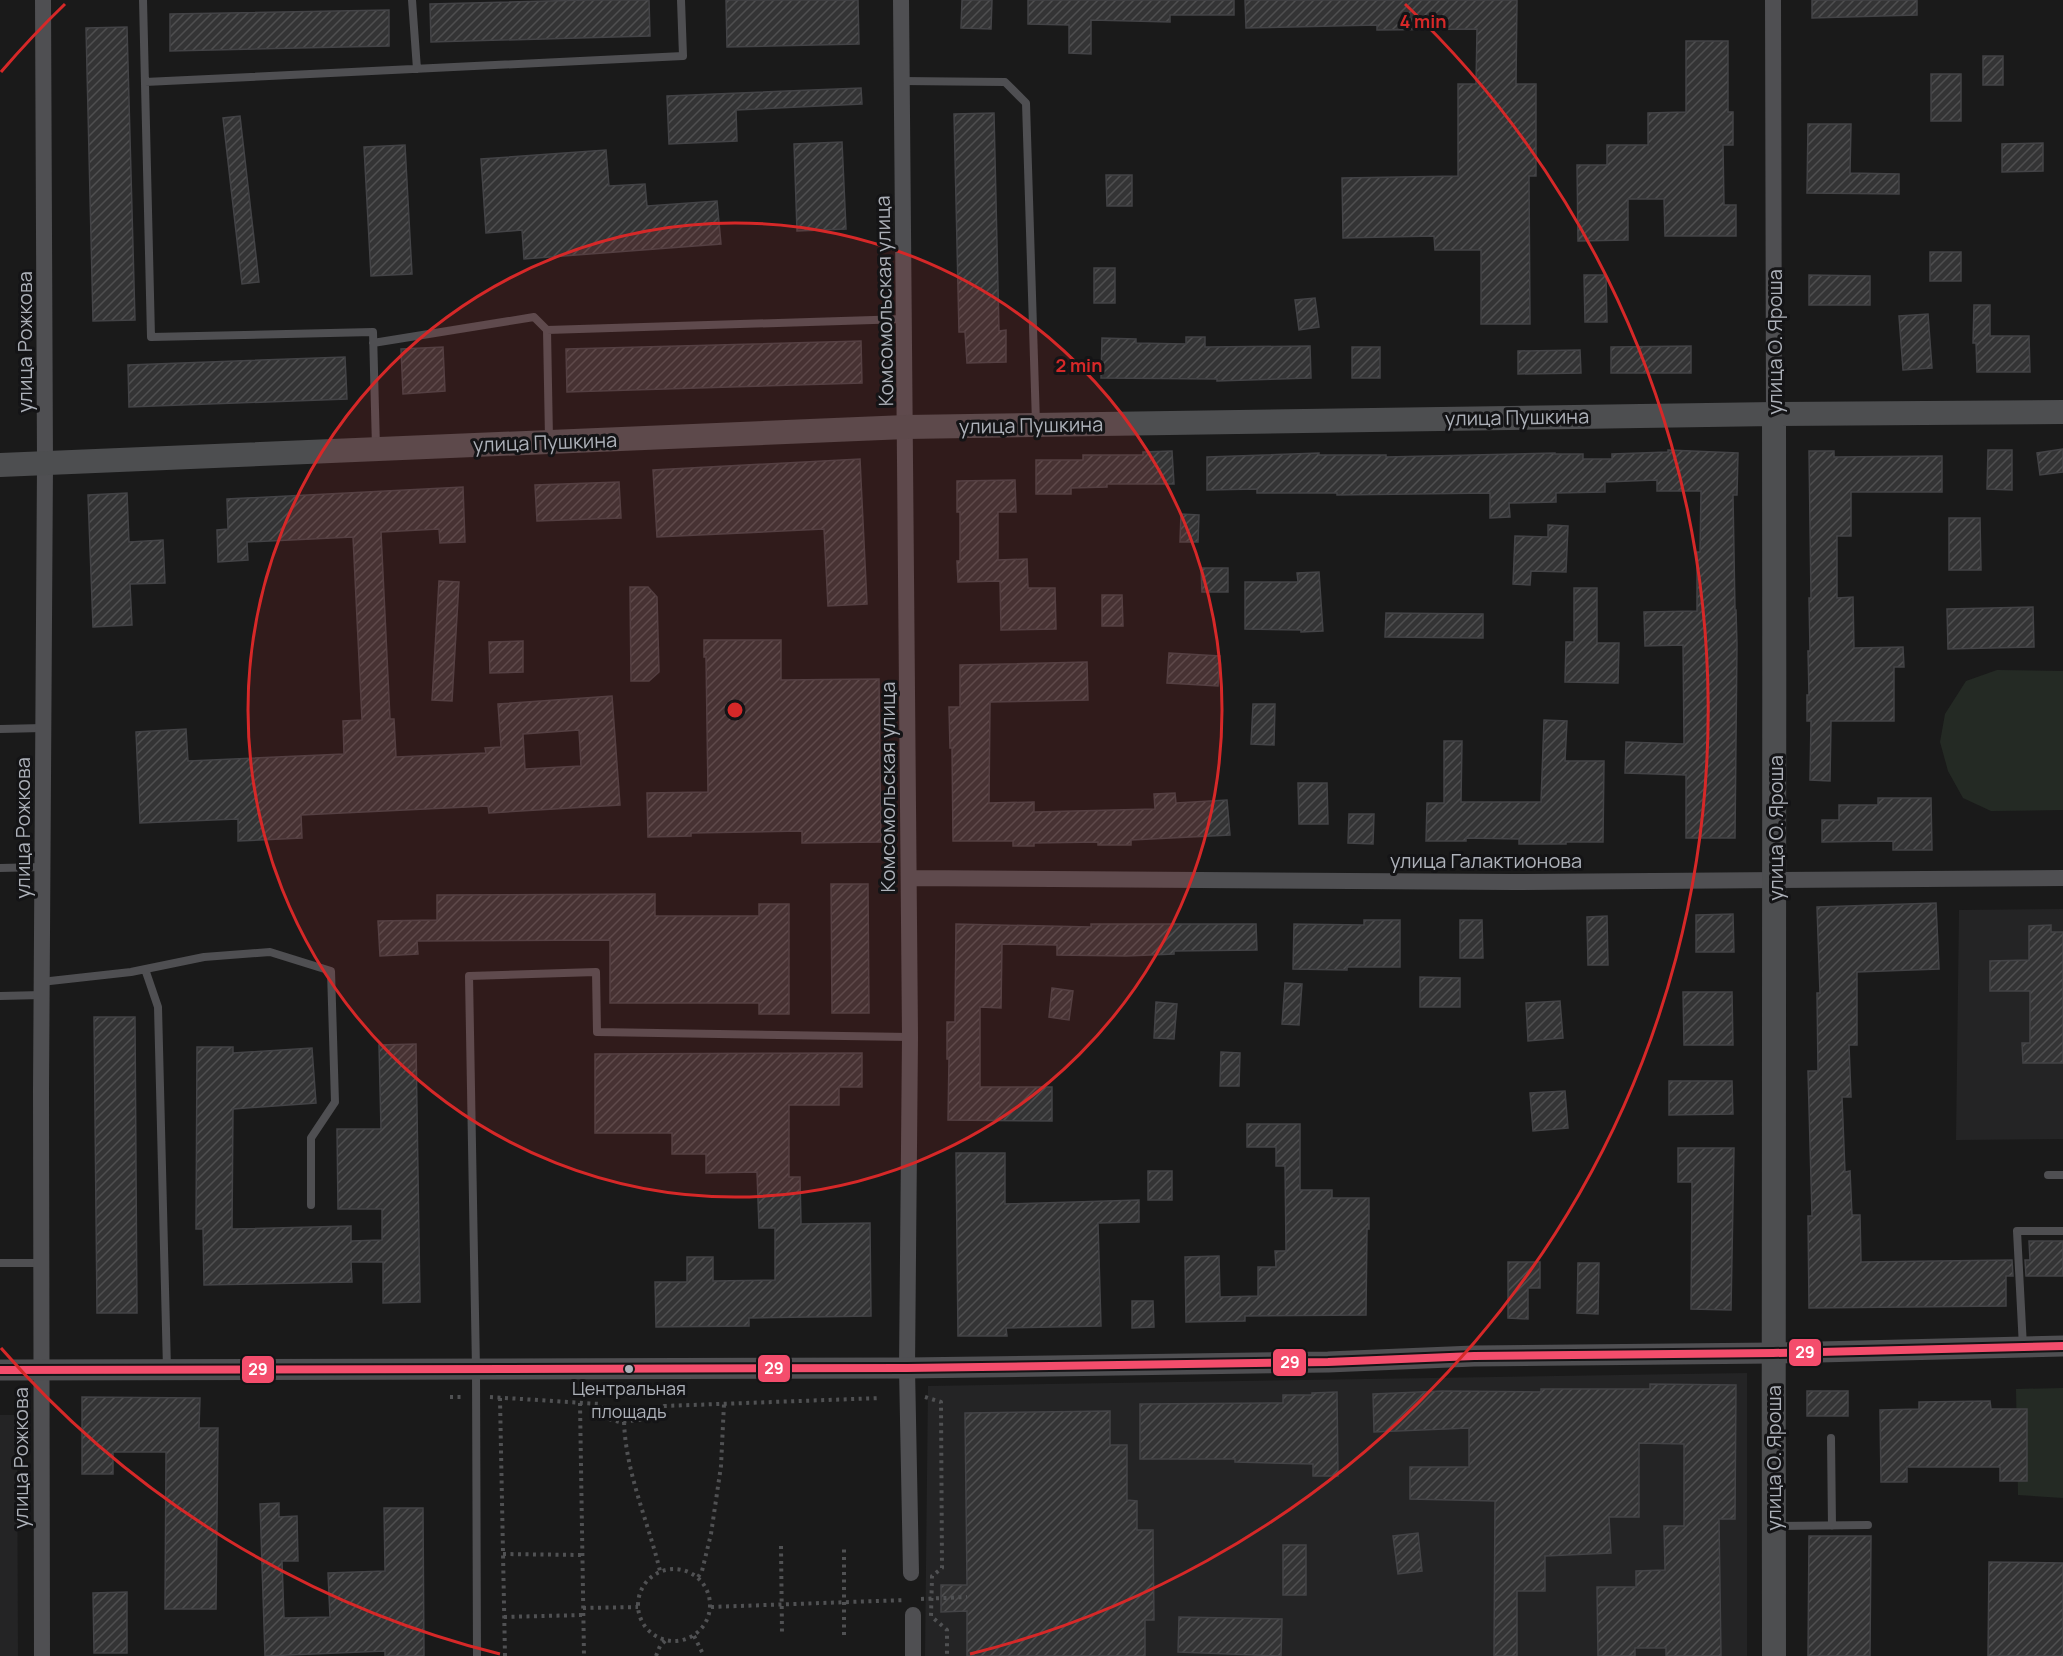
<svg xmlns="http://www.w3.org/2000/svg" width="2063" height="1656" font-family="Manrope,sans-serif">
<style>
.built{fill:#242425}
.green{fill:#242a24}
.building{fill:url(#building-hatch);stroke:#434346;stroke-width:1.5;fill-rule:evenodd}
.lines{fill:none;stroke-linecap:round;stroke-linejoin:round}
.path{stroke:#505153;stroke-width:4;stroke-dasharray:3 4.5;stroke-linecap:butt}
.service{stroke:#4f4f52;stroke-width:8}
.minor{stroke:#4f4f52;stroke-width:16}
.tertiary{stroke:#4f4f52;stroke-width:21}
.secondary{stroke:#4d4e50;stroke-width:24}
.bus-1-casing{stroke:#141416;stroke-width:12}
.bus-1{stroke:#f44d6c;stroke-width:8}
.ring{fill:none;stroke:#d62828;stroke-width:3}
.bus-dot{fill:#adb1b9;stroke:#141416;stroke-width:2}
.labels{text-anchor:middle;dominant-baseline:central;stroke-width:6;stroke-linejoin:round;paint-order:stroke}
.bus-label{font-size:18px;fill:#adb1b9;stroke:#141416}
.street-label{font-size:20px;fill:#adb1b9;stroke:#141416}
.centre{fill:#d62828;stroke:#141416;stroke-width:3}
.ring-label{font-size:18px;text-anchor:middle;font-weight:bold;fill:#d62828;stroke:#141416;stroke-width:6;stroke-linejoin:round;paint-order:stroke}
.line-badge{stroke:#141416;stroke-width:2}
.badge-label{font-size:16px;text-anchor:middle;font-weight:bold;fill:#fff}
</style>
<defs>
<pattern id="building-hatch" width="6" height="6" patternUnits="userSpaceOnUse" patternTransform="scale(1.5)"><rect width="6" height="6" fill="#343435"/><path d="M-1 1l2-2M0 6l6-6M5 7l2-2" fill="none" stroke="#4f4f50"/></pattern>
</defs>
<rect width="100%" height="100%" fill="#1a1a1a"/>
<path class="built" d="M2063,909v230l-107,1 3,-230z
M1747,1373v283h-822l3,-270z
M0,1415h17l1,241h-18z"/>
<path class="green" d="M1997,670l66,1v139l-72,1 -28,-13 -15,-27 -8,-29 5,-28 21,-33z
M2063,1388v110l-45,-3 -2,-106z"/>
<path class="building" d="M587,0h62l1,36 -219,6 -1,-38z
M726,0h132l1,44 -132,3z
M962,0h30l-1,29 -30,-1z
M1028,0h206v15h-64v7l-79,-2v34l-22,-1v-28l-41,-1z
M1245,0h272l-1,84h20v92h-7l1,148h-49v-74h-46l-1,-14 -91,2 -1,-60 116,-2v-92h18l1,-55 -100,1v-5l-131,3z
M1812,0h105v15l-105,3z
M389,10v36l-219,5v-37z
M127,27l8,293 -42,1 -7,-293z
M1686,41h42v71h5v33h-10l1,60h12v31h-71l-1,-37h-36v41l-50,1 -1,-76h30v-20h41v-32l38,-1z
M1983,56h20v29h-20z
M1931,74h30v47h-30z
M861,88l1,16 -126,6 1,31 -68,3 -2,-48z
M994,113l5,218 7,-1v32l-39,1 -2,-31h-6l-5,-218z
M240,116l19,166 -17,2 -19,-166z
M1808,124h43l-1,49 49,1v20l-92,-1z
M842,142l4,87 -49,2 -3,-87z
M2043,143v28l-41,1v-28z
M405,145l7,129 -41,2 -7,-129z
M606,150l3,36 36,-2 2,22 70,-5 4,43 -197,15 -2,-29 -36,3 -5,-74z
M1106,175h26v31h-25z
M1930,252h31v29h-31z
M1094,268h21v35h-21z
M1584,275h22l1,47h-22z
M1809,275l61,1v29h-61z
M1315,298l4,29 -20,3 -4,-30z
M1974,305h16v31h39l1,36h-53l-1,-29h-3z
M1928,314l4,54 -29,2 -4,-54z
M1186,337h19v10l105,-1 1,32 -94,3v-2l-116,-1 1,-40 34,1v4l50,1z
M861,341l1,42 -295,9 -1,-43z
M1691,346v27h-80v-26z
M443,347l2,44 -42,3 -2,-45z
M1352,347h28v31h-28z
M1580,350l1,23 -63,1v-23z
M345,357l2,42 -218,8 -1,-42z
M2063,449v23l-23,3 -3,-22z
M1668,450l70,3 -1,42h-4l2,115h1l1,34 -2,194h-49v-63l-61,-2 1,-31 58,2 -1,-99 -38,1 -1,-34 53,-1v-59h3l1,-61h-44v-11l-52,2v10l-49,1v9l-47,1 1,14 -20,1v-25l-153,2v-2h-80v-4l-50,1v-33l112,-4v2h67v2l169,-4v1h28v5h29v-5l56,-2z
M1988,450h24v40l-25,-1z
M1172,451l2,33h-67v3l-36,1v6h-35v-34h47v-5h60v-3z
M1809,451h25v6l108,-1v36h-91v44h-14v62l16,-1 1,51 49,-1 1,20h-10v54h-63l-1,60 -20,-1 1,-59h-4v-26h2l-1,-44h2l-1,-53h2z
M860,459l7,145 -39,2 -4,-77 -167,8 -4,-67z
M1015,480l1,32h-18v48l29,-1 1,29h27l1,41 -55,1 -1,-49 -42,1 -1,-21h3v-49h-3v-31z
M619,482l2,36 -84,3 -2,-36z
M463,487l2,55 -25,1 -1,-14 -58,3 9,187h4l2,38 90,-4 -1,-5 16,-1 -3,-43 114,-8 8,109 -131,8 -1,-7 -187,9 1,23 -64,3v-22l-98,4 -4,-91 50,-3 2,32 156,-7 -1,-33 19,-1 -9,-183 -106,5 1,18 -30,2 -1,-32 11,-1 -1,-30zM579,730l2,36 -56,3 -2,-35z
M127,493l2,49 34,-2 2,43 -35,1 2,41 -39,2 -5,-132z
M1181,514l18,1 -1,27h-18z
M1949,518h31l1,52h-32z
M1548,525l20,1 -2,46 -35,-1 -1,14 -17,-1 2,-48 33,1z
M1201,568h27v24h-26z
M1319,572l4,59 -22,1v-2l-56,-1v-47h53l-1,-9z
M439,581l20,1 -7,119 -20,-1z
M630,587h18l9,10 2,75 -10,9h-18z
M1574,588h23v55h22l-1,40 -53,-1 1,-40h8z
M1102,595h20l1,31h-21z
M2033,607l1,40 -86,2 -1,-40z
M1386,613l97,1v24l-98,-1z
M704,640h77v40l98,-1 2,163 -79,1v-12l-111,2v3l-43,1 -1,-44 61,-1 -2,-135h-2z
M523,641v31l-33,1 -1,-31z
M1169,653l51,3 -2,30 -51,-3z
M1087,662l1,38 -98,2 -1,101 45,-1v10l121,-3 -1,-15 21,-1 1,10 51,-3 3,35 -99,5v5h-33v-3l-64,1v3h-21v-5h-60l-1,-93h-2l-1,-41h11v-42z
M1253,704h22l-1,41 -23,-1z
M1544,720l23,1 -2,40h39l-1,81h-37v2h-47v-5l-53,-1v3h-40l1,-38h17v-62h18l-1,61h80z
M1298,783h29l1,41h-29z
M1878,798h53l1,52h-39v-9l-71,1v-22h17v-15h39z
M1349,814h25l-1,30 -25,-1z
M831,884h37l1,129h-37z
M655,894v22h104v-12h30v110h-30v-11h-149v-63l-193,1 1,13 -38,2 -2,-35 59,-1v-25z
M1936,903l3,66 -82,3v73h-8l2,52h-9l3,75 5,-1 2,44h8l1,47 151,-2 1,16h-7v30l-197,2 -1,-92h4l-4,-145h10l-1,-78h3l-3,-86z
M1733,914l1,38h-38v-37z
M1607,916l1,49h-20l-1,-48z
M1364,920h36v47h-53v3l-54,-1 1,-45 70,1z
M1460,920h22l1,38h-23z
M956,924l135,3v-3h165l1,26 -83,1v3l-48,2 -69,-1v-10l-55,-1 -1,64 -21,-1v80h72v34l-104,-1 1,-61h-2v-37h8z
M2051,925v7h12v131h-40l-1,-20h8v-52h-40v-30l39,-1v-34z
M1420,977l40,1v29h-40z
M1285,983l17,1 -3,41 -17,-1z
M1052,988l21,3 -4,29 -20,-3z
M1683,992h49l1,53h-49z
M1560,1001l3,37 -35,3 -2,-38z
M1156,1002l21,2 -3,35 -20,-1z
M94,1017h41l2,296h-40z
M416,1044l4,258 -37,1v-41h-32l1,20 -148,3 -1,-56h-7l1,-182h36v6l79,-5 4,55 -83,6 -1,120 119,-3v15l31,-1v-31h-44l-1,-80h44l-2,-84z
M1221,1052l19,1 -1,33h-19z
M862,1053v34h-23v18h-50v72h11l1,47 69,-1 1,93 -122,2v8l-93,1 -1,-45h32v-25h26v24l62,-1v-52h-16l-2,-56 -51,1v-19h-34v-21h-77v-79z
M1669,1081h63l1,33 -64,1z
M1565,1091l3,37 -35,3 -3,-38z
M1247,1124h53v66h32v8h37v31h-2l-1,86 -121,1v5l-59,1 -1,-65 34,-1 1,41 38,-1v-29h18l-1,-16h11l-1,-85h-9v-19h-29z
M1678,1148h56l-3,162 -40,-1 1,-127h-14z
M956,1153h49v51l134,-4v22l-41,1 3,103 -95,2 1,8h-49z
M1148,1171h24v29h-24z
M2029,1241h34v35h-37l-1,-16h5z
M1508,1262h32v26h-12v31l-20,-1z
M1578,1263h21l-1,51 -21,-1z
M1132,1301h21l1,26 -22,1z
M1650,1384l86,1 -1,134h-16l2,137h-55v-8h-31v8h-37l-1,-69h39v-16l29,-1 -1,-44h20v-82l-45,-1v74h-30l2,36 -66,3v35h-28v65h-23l1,-155 -85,-2v-32h59v-39l-95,4 -1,-38 70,-3 98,1v-3h109z
M1807,1391h41v25h-41z
M1337,1392l1,84h-25v-12l-78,-2v-3h-95v-55l143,-1v-8h29v-2z
M82,1397l118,1 -1,30h19l-2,181h-51l1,-157h-53v22h-31z
M1990,1401l1,8h36v72h-27v-14h-93v15h-26l-1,-72 39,-1v-7z
M1110,1411v34h17v55l10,1v29h16l1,90h-9v36h-178v-45l-26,1v-27h26l-2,-172z
M279,1503v14l18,-1 1,45h-16l2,57 46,-1 -2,-44 57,-2 -1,-63h39l1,148h-39v-5l-120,5 -5,-152z
M1418,1533l4,38 -24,3 -5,-38z
M1809,1536h62l-1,120h-62z
M1283,1545h23v50h-23z
M1989,1562l74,1v93h-75z
M127,1592v61h-33l-1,-60z
M1179,1617l103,2 -1,37 -103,-4z"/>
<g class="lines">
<path class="path" d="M450,1397h15
M490,1397l110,7 9,15 10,3 28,-3 17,-13 217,-8
M925,1397l16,5 1,166 -10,8 -1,40 16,14v26
M500,1398l5,258
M580,1403l4,253
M624,1422c2,52 24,99 36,149
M781,1546l1,87
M503,1554l79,1
M638 1605a36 36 0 1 1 72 0a36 36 0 1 1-72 0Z
M698,1577l4,-6 9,-37 10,-68 3,-62
M921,1599l46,-2
M711,1607l194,-7
M583,1608l55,-1
M504,1617l79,-2
M844,1635v-86
M694,1636l10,20
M656,1656l4,-10 6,-6"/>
<path class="service" d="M143,0l8,337 222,-5 3,116
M412,0l5,69
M902,81l103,1 21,21 10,320
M145,82l538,-26 -2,-56
M373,343l161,-26 13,13
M549,439l-2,-109 358,-11
M0,729l43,-1
M0,868l43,-1
M145,969l13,38 9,362
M41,982l90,-10 73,-15 66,-5 61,19 4,131 -24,36v67
M0,996l42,-1
M2048,1175h15
M0,1263h41
M2023,1347l-6,-116h46
M1831,1438l1,88
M1777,1526l91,-1
M477,1656l-1,-287 -7,-393 127,-4 1,60 313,5"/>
<path class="minor" d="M901,0l9,1037 -3,331 4,205
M1773,0l1,414
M909,878l603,4 551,-4
M913,1615v41
M42,1656l-1,-565 4,-627 -2,-464"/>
<path class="tertiary" d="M0,1370l907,-2 421,-6 146,-6 299,-3 290,-7"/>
<path class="secondary" d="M1774,414c1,414 -1,828 0,1242
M0,465l906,-38 868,-13 289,-2"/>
<defs>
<path id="bus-1" d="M0,1370l907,-2 421,-6 146,-6 299,-3 290,-7"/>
</defs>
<use href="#bus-1" class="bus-1-casing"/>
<use href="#bus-1" class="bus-1"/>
</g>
<circle cx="735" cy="710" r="487" fill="#d62828" fill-opacity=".12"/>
<g class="ring">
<circle cx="735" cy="710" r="487"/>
<path d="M500 1654A973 973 0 0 1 1 1348M1 72A973 973 0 0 1 65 4M1405 4A973 973 0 0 1 970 1654"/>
</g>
<circle class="bus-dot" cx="629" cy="1369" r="5"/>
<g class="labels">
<g class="bus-label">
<text x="629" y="1388">Центральная<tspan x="629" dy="23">площадь</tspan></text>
</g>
<g class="street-label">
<text transform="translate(884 301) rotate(-91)">Комсомольская улица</text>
<text transform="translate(24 342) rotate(-90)">улица Рожкова</text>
<text transform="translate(1774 342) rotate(-90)">улица О. Яроша</text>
<text transform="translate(1517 417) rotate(-1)">улица Пушкина</text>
<text transform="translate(1031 425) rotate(-1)">улица Пушкина</text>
<text transform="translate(545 442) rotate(-2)">улица Пушкина</text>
<text transform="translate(887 787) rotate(-90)">Комсомольская улица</text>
<text transform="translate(22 828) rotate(-90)">улица Рожкова</text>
<text transform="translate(1775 828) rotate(-90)">улица О. Яроша</text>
<text x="1486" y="860">улица Галактионова</text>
<text transform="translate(20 1458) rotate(-90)">улица Рожкова</text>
<text transform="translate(1773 1458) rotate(-90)">улица О. Яроша</text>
</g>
</g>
<circle cx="735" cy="710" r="9" class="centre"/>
<g class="ring-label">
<text x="1423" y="28">4 min</text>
<text x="1079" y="372">2 min</text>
</g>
<g class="line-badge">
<rect x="1788" y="1338" width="34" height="29" rx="6" fill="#f44d6c"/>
<rect x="1272" y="1348" width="35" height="29" rx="6" fill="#f44d6c"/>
<rect x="757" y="1354" width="34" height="29" rx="6" fill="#f44d6c"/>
<rect x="241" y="1355" width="34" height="29" rx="6" fill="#f44d6c"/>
</g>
<g class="badge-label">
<text x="1805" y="1358">29</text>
<text x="1290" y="1368">29</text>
<text x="774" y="1374">29</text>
<text x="258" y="1375">29</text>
</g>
</svg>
